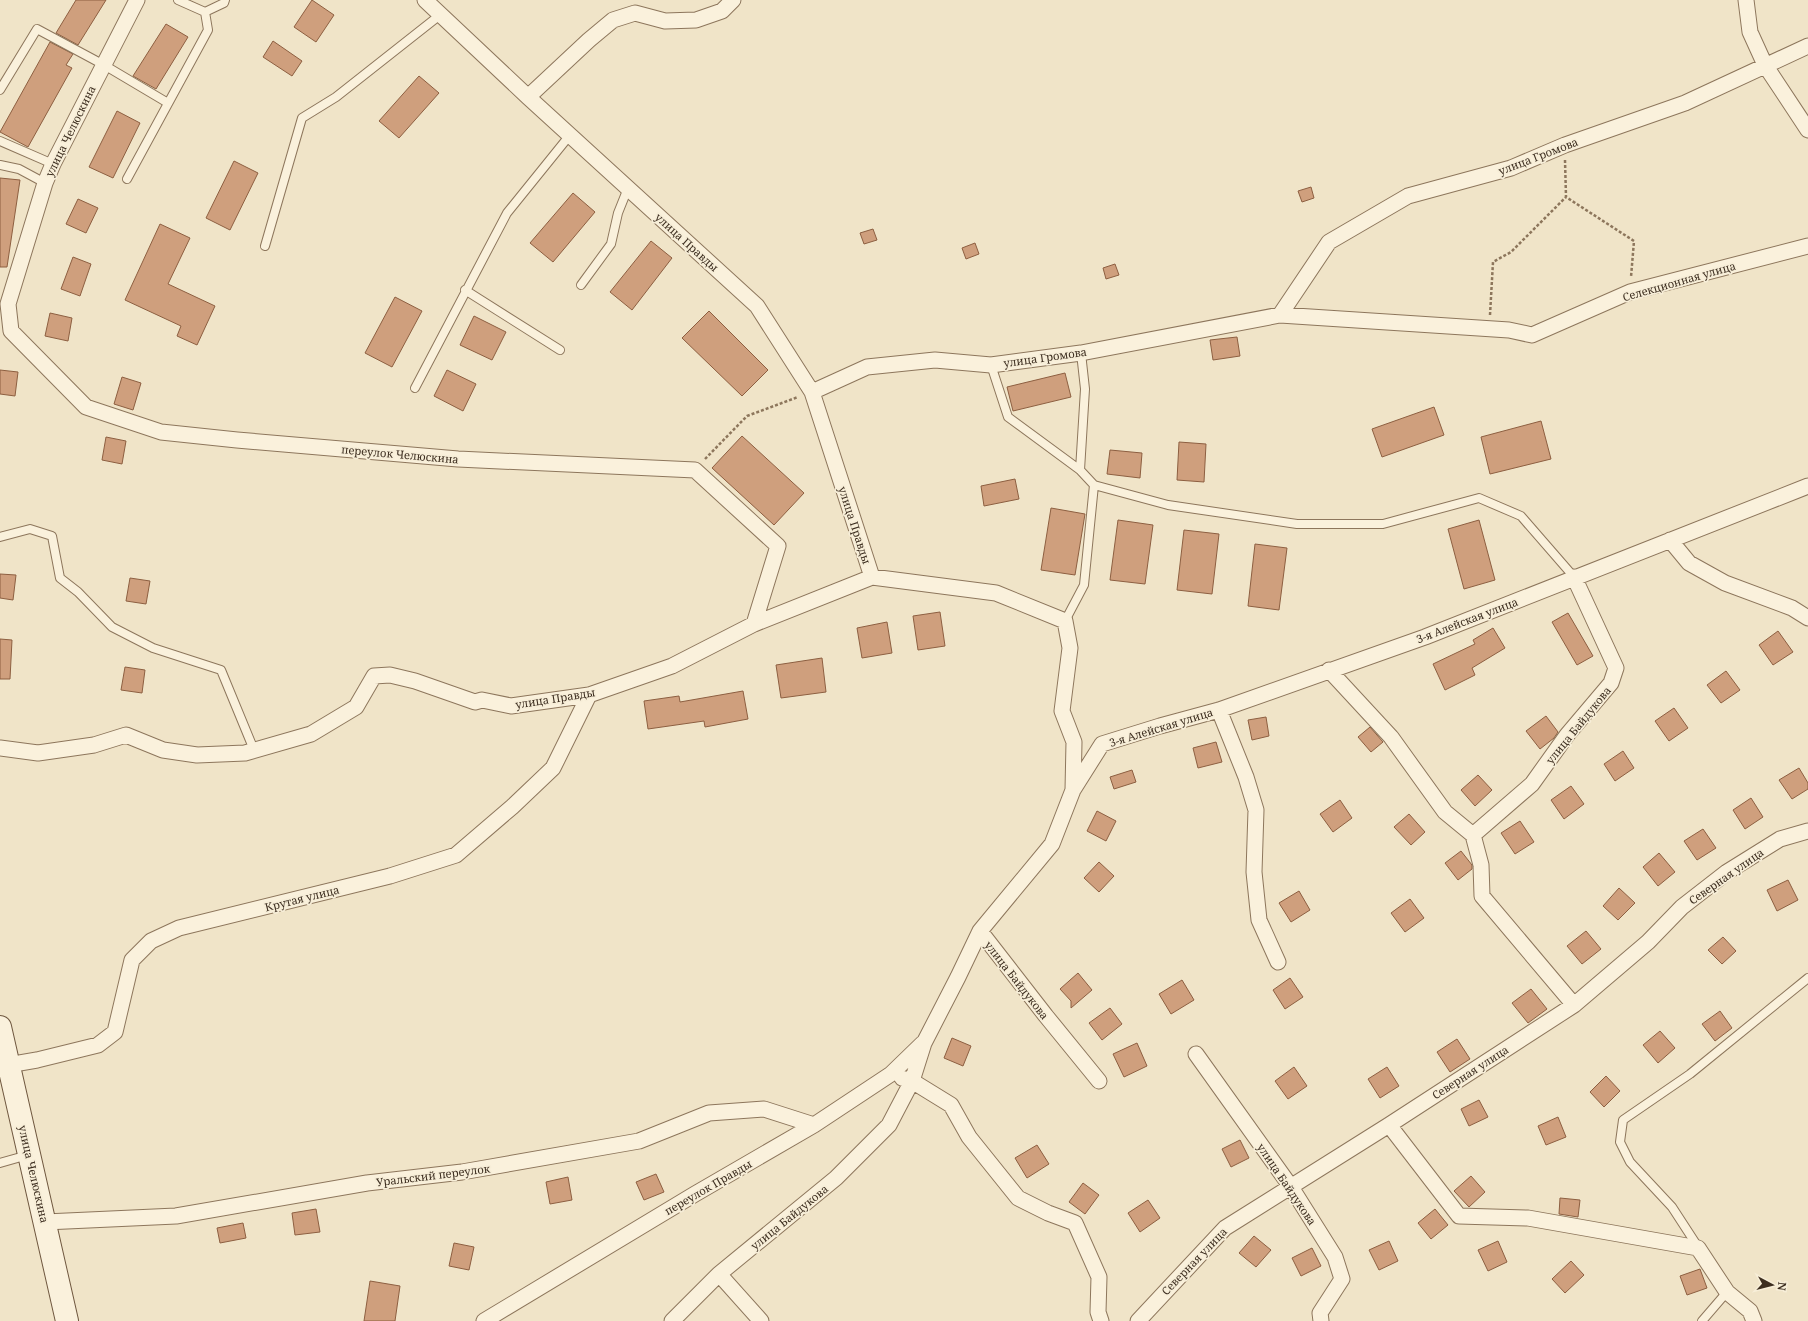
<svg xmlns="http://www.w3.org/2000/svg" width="1808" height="1321" font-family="'Noto Serif',serif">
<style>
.building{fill:#cf9f7d;stroke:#8d5f41}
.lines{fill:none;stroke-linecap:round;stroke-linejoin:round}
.service-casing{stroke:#8d765c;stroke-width:10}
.minor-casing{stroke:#8d765c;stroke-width:17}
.secondary-casing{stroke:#6f573f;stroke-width:24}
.path{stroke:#8d765c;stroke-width:2.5;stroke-dasharray:3 2;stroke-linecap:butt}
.service{stroke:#faf1dc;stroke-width:8}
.minor{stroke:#faf1dc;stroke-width:15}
.secondary{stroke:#faf1dc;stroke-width:22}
.labels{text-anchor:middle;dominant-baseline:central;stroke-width:3.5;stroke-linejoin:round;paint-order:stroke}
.street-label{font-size:11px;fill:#3d2e20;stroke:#f7eed8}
</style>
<rect width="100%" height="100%" fill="#f0e4c8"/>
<path class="building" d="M76,0h30l-28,45 -22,-12z
M312,0l22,15 -18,27 -22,-15z
M166,24l22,13 -32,52 -23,-13z
M273,41l29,20 -10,15 -29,-19z
M50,42l23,12 -7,11 6,3 -44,79 -28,-15z
M419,76l20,17 -40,45 -20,-17z
M117,111l23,12 -27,55 -24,-11z
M234,161l24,12 -28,57 -24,-12z
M0,178l20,2 -13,87h-7z
M1311,187l3,11 -12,4 -4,-11z
M573,193l22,19 -42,50 -23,-19z
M78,199l20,9 -12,25 -20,-9z
M160,224l30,14 -22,46 47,22 -18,39 -20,-9 4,-10 -56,-26z
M873,229l4,11 -13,4 -4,-11z
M651,241l21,17 -40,52 -22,-18z
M975,243l4,11 -13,5 -4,-11z
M73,257l18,7 -11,32 -19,-7z
M1115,264l4,11 -13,4 -3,-11z
M395,297l27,14 -30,56 -27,-14z
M709,311l59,59 -26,26 -60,-58z
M50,313l22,5 -4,23 -23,-5z
M474,316l32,16 -14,28 -32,-15z
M1237,337l3,19 -27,4 -3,-20z
M0,370l18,2 -3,24 -15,-2z
M447,370l29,14 -13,27 -29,-15z
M1065,373l6,24 -58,14 -6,-24z
M122,377l19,6 -8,27 -19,-6z
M1434,407l10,28 -62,22 -10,-28z
M1541,421l10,38 -61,15 -9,-37z
M742,436l62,57 -30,32 -62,-57z
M106,437l20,4 -4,23 -20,-4z
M1179,442l27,2 -2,38 -27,-2z
M1110,450l32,3 -2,25 -33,-4z
M1015,479l4,20 -35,7 -3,-20z
M1051,508l34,6 -10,61 -34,-5z
M1118,520l35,5 -8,59 -35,-4z
M1479,520l16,60 -31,9 -16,-60z
M1184,530l35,4 -7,60 -35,-4z
M1255,544l32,4 -8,62 -31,-4z
M0,574l16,1 -3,25 -13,-2z
M130,578l20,3 -4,23 -20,-3z
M940,612l5,34 -27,4 -5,-34z
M1568,613l25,43 -16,9 -25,-43z
M887,622l5,31 -30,5 -5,-30z
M1493,628l12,20 -33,20 3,7 -30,15 -12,-26 42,-20 -2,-4z
M1778,631l15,21 -20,13 -14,-20z
M0,639l12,1 -2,39h-10z
M822,658l4,34 -45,6 -5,-33z
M125,667l20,3 -3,23 -21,-3z
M1726,671l14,19 -19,13 -14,-18z
M743,691l5,28 -43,8 -1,-6 -56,8 -4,-28 35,-5 1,6z
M1674,708l14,20 -19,13 -14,-20z
M1546,716l12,16 -4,6 -14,11 -14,-18z
M1266,717l3,19 -17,4 -4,-20z
M1370,727l13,15 -12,10 -13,-15z
M1216,742l6,20 -24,6 -5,-20z
M1623,751l11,17 -19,13 -11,-17z
M1799,768l9,15v6l-16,10 -13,-19z
M1132,770l4,12 -22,7 -4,-12z
M1478,775l14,15 -17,16 -14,-16z
M1571,786l13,18 -20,15 -13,-19z
M1751,798l12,19 -18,12 -12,-19z
M1340,800l12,18 -19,14 -13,-18z
M1097,811l19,10 -10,20 -19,-10z
M1409,814l16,18 -14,13 -17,-18z
M1520,821l14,21 -19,12 -14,-21z
M1703,829l13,19 -19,12 -13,-19z
M1461,851l11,14v4l-14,11 -13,-17z
M1659,853l16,19 -17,14 -15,-19z
M1099,862l15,14 -15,16 -15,-14z
M1788,880l10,20 -21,11 -10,-21z
M1619,888l16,15 -17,17 -15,-14z
M1299,891l11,19 -19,12 -12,-19z
M1410,899l14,19 -19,14 -14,-19z
M1586,931l15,18 -19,15 -15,-18z
M1723,937l13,14 -14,13 -14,-14z
M1078,973l14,17 -21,18v-7l-11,-12z
M1290,978l13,19 -18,12 -12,-19z
M1182,980l12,20 -23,14 -12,-20z
M1531,989l16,20 -19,14 -16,-20z
M1110,1008l12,16 -20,16 -13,-17z
M1720,1011l12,17 -17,13 -13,-17z
M1660,1031l15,17 -17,15 -15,-18z
M952,1038l19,8 -8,20 -19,-8z
M1457,1039l13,20 -20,13 -13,-20z
M1137,1043l10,23 -23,11 -11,-23z
M1294,1067l13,19 -19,13 -13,-18z
M1387,1067l12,19 -19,12 -12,-19z
M1606,1076l14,15 -16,16 -14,-15z
M1479,1100l9,17 -19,9 -8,-17z
M1558,1117l8,20 -20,8 -8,-19z
M1240,1140l9,18 -18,9 -9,-18z
M1037,1145l12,19 -22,14 -12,-20z
M656,1174l8,18 -20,8 -8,-18z
M1471,1176l14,16 -16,15 -15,-16z
M568,1177l4,23 -22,4 -4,-22z
M1083,1183l16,12 -14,19 -16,-12z
M1560,1198l20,2 -2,17 -19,-3z
M1148,1200l12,18 -20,14 -12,-19z
M316,1209l4,23 -25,3 -3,-22z
M1435,1209l13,16 -17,14 -13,-16z
M243,1223l3,15 -26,5 -3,-15z
M1254,1236l17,14 -15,17 -17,-14z
M1389,1241l9,20 -19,9 -10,-20z
M1498,1241l9,21 -19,9 -10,-21z
M454,1243l20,4 -5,23 -20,-4z
M1312,1248l9,18 -20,10 -9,-18z
M1571,1261l13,14 -19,18 -13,-14z
M1700,1269l7,19 -20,7 -7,-19z
M370,1281l30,5 -5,35h-31z"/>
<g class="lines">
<defs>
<path id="service" d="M178,0l27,12 19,-9 1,-3
M0,90l37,-61 67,36 64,38
M0,141l53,23
M0,165l19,4 26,14
M127,179l81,-149 -3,-18
M265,246l37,-128 34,-21 104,-82
M581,285l30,-41 7,-31 10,-25
M465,290l95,60
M1081,353l4,36 -5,81 14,15 74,20 129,19h86l96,-26 42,18 53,61
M991,365l17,52 72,53
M415,388l92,-175 63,-78
M0,537l30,-8 22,7 8,42 18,14 34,35 41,21 68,22 33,80
M1065,621l19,-36 10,-100
M0,1163l28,-8
M1698,1247l-26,-40 -42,-45 -10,-20 3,-22 67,-46 118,-96
M1702,1321l25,-29"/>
<path id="minor" d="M137,0l-84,164 -8,19 -37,121 3,27 75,76 75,25 76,8 221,19 237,11 83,76 -24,78
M425,0l103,97 229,209 55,86 60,185
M1746,0l4,32 15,33 43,65
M528,97l61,-57 24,-20 22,-7 30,8 31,-1 26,-9 11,-11
M1280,315l229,15 23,5 98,-43 178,-46
M812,392l55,-25 68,-7 56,5 90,-12 199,-38 49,-73 79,-46 103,-28 54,-23 120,-42 123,-57
M1670,540l19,23 36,20 67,25 16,10
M1329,670l62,67 54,75 28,23 8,30 1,31 92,109
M1219,710l27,67 10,33 -2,62 5,48 19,42
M0,748l38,5 56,-8 32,-10 37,15 34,5 48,-2 66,-19 45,-27 18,-31 16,-1 25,6 60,21 7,-2 29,6 78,-11 83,-29 82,-42 118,-47 124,16 69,28 5,27 -8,63 12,31 -1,48 29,-46 58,-18 59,-16 206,-73 383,-151
M1473,835l59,-51 35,-49 44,-52 5,-15 -42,-91
M980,931l66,85 53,65
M1196,1054l95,133 44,70 7,22 -22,34 1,8
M8,1065l29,-5 61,-15 17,-13 17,-72 19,-19 28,-13 211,-52 66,-21 56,-48 41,-39 36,-73
M902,1078l10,3 39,24 18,32 49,61 30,15 27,10 24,54 -1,35 3,9
M1389,1125l70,91 69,2 170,30 29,44 23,19 4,10
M45,1222l131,-6 191,-33 95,-11 177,-31 70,-28 55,-4 50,16
M719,1274l42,47
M484,1321l211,-127 119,-69 77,-51 32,-31
M672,1321l47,-47 117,-96 53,-53 23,-44 12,-38 34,-66 22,-46 72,-87 21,-54
M1138,1321l87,-93 164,-103 185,-120 74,-63 34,-35 45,-35 53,-33 28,-8"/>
<path id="secondary" d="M0,1027l67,294"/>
</defs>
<use href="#service" class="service-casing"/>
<use href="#minor" class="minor-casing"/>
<use href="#secondary" class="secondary-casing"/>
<path class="path" d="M1565,160l1,37 68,44 -3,36
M1490,315l3,-53 18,-10 55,-55
M705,459l42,-43 51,-19"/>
<use href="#service" class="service"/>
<use href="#minor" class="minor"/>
<use href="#secondary" class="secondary"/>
</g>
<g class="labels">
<g class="street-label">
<text transform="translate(70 131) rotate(-64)">улица Челюскина</text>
<text transform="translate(1538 156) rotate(-21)">улица Громова</text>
<text transform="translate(687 242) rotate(42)">улица Правды</text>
<text transform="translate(1679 281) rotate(-16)">Селекционная улица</text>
<text transform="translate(1045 357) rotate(-8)">улица Громова</text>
<text transform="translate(400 454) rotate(5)">переулок Челюскина</text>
<text transform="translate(855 525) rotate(72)">улица Правды</text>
<text transform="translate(1467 620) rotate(-21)">3-я Алейская улица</text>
<text transform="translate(555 698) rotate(-9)">улица Правды</text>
<text transform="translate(1578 725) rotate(-51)">улица Байдукова</text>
<text transform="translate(1161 727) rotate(-17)">3-я Алейская улица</text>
<text transform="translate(1726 876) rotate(-35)">Северная улица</text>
<text transform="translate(302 898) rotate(-14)">Крутая улица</text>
<text transform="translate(1017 980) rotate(52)">улица Байдукова</text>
<text transform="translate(1470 1072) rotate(-33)">Северная улица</text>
<text transform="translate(34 1174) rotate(77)">улица Челюскина</text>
<text transform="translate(433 1175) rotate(-7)">Уральский переулок</text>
<text transform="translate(1287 1184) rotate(56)">улица Байдукова</text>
<text transform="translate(708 1187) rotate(-30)">переулок Правды</text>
<text transform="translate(789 1217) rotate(-39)">улица Байдукова</text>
<text transform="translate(1194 1261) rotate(-46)">Северная улица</text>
</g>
</g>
<g transform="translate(1772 1285) rotate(97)" stroke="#f7eed8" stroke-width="3" paint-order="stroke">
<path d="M0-3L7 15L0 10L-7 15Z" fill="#3d2e20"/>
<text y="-6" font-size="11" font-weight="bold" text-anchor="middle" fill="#3d2e20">N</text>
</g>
</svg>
